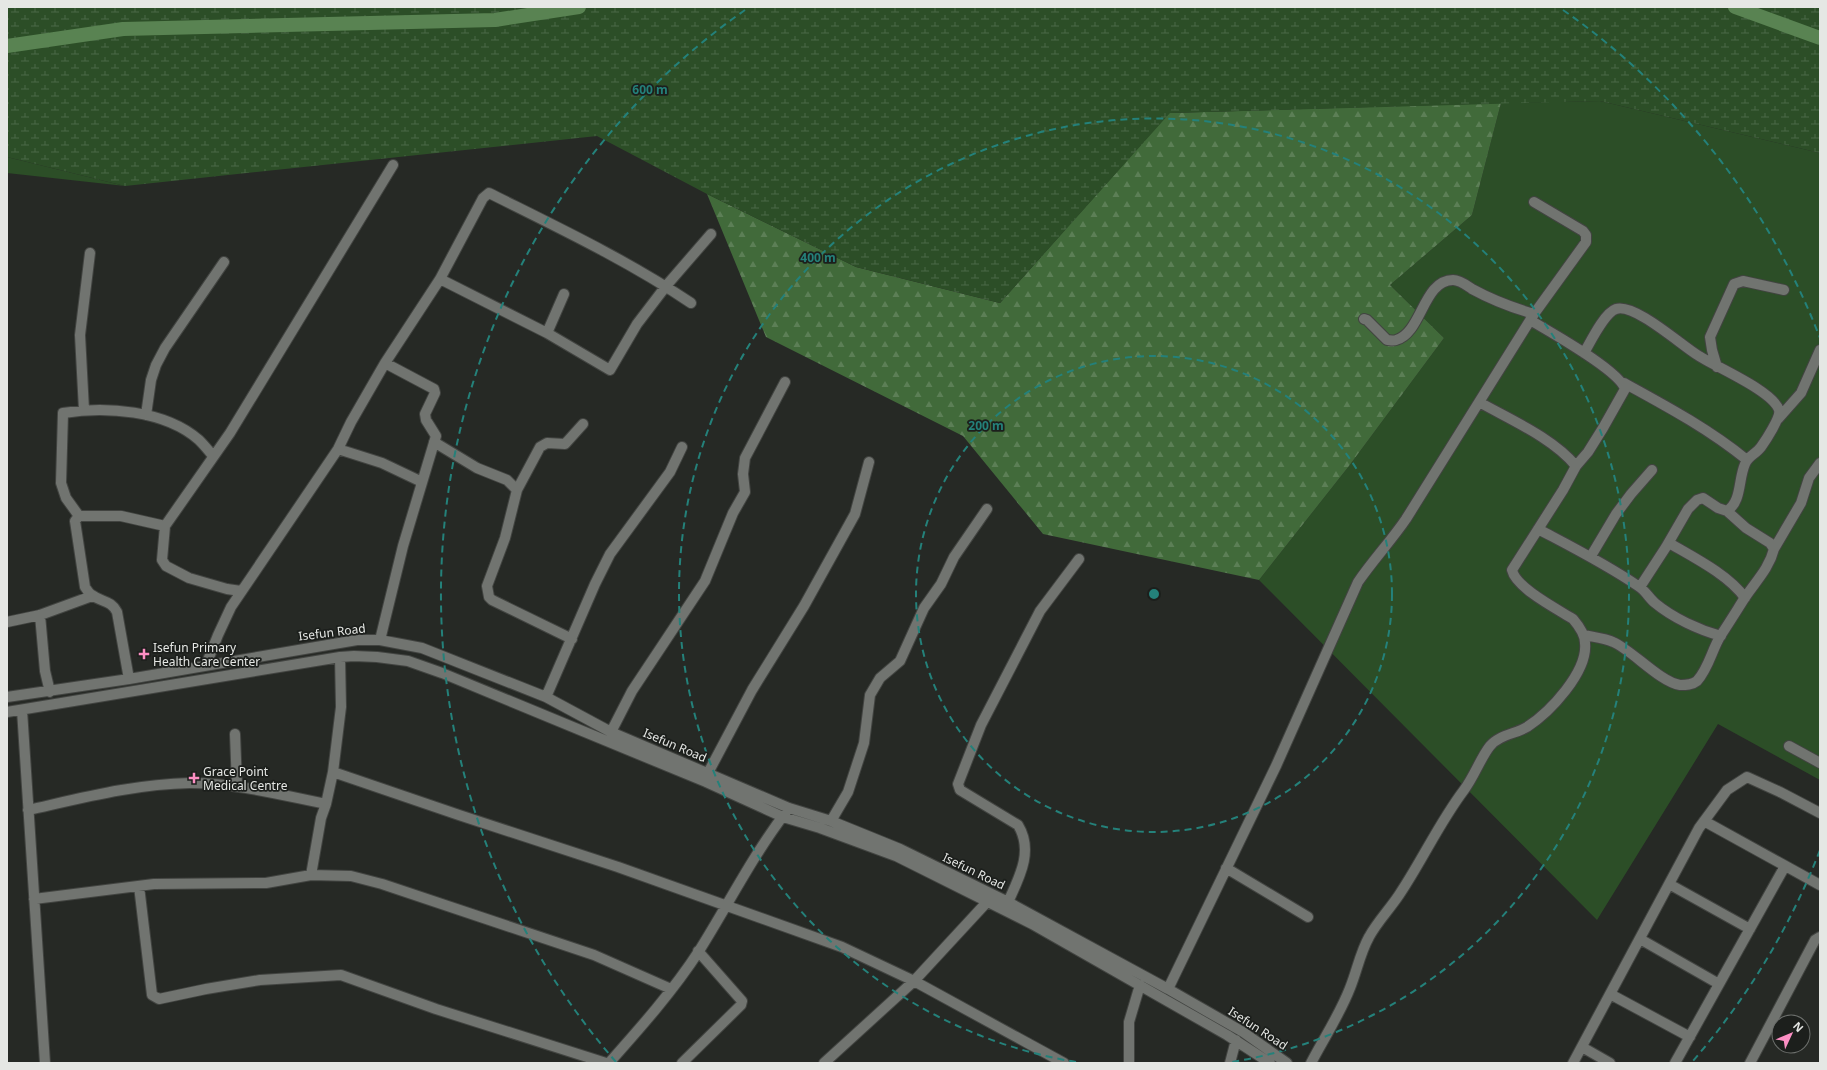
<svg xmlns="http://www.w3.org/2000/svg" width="1827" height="1070" font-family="'Noto Sans',sans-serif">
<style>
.grass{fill:#2c4e27}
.forest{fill:url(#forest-firs)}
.wetland{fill:url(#wetland-marsh)}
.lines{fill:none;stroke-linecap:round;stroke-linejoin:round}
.river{stroke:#598352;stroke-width:14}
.minor-casing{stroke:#424441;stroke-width:12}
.minor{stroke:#717470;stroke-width:10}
.ring{fill:none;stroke:#24817a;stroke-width:2;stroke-dasharray:7 5}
.poi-dot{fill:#fc8fc3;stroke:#1c1f1c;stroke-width:1.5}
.labels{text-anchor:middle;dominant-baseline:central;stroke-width:3.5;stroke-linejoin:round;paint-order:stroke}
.street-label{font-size:12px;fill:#e5e7e4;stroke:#1c1f1c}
.poi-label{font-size:12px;fill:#e5e7e4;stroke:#1c1f1c;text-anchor:start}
.centre{fill:#24817a;stroke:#1c1f1c;stroke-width:2}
.ring-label{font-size:12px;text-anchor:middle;font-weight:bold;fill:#24817a;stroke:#1c1f1c;stroke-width:3.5;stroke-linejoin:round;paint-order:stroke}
</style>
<defs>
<pattern id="forest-firs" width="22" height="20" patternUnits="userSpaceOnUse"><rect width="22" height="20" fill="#416a3a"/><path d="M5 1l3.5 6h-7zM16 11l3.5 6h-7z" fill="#5c7f56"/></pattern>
<pattern id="wetland-marsh" width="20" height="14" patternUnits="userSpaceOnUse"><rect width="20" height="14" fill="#2c4e27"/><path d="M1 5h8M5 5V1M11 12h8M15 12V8" fill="none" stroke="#4a6846"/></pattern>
</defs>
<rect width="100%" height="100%" fill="#262925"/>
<path class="grass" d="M1600,101l220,52v627l-102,-56 -121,196 -338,-340 90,-114 95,-128 -54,-53 82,-70 29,-112z
M7,157l118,29 -118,-13z"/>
<path class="forest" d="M1501,103l-29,112 -82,70 54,53 -95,128 -90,114 -216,-46 -80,-98 -197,-99 -59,-143 149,73 144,36 169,-190z"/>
<path class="wetland" d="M7,7h1813v146l-220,-52 -430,12 -170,190 -144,-36 -149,-73 -110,-58 -472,50 -118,-29z"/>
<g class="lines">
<path class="river" d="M1735,7l85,31
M7,46l116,-17 372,-9 84,-13"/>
<defs>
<path id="minor" d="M1534,202l49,29 3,4v7l-52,72
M440,279l107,54 63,37 27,-46 29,-38 45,-52
M547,333l17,-39
M1584,353c6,-10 20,-40 32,-44 19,-6 66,37 83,47 17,11 74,35 80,54 2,7 -13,30 -18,37 -5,7 -13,9 -16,17 -7,16 -3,37 -18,47l-9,-3 -15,-10 -6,2 -9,9 -22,38 -26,40
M1717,367l-5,-17 -2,-13 24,-53 9,-3 41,9
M1624,383c42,23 85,46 123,77
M1479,402c32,18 74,36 97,64
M84,410l-4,-75 10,-82
M146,415l5,-35 5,-15 9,-17 59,-86
M1778,419l23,-26 19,-43
M434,442l43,26 30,12 10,10
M338,449l44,14 40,19
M79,516l-13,-18 -5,-15 2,-70c42,-7 102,-3 136,27 5,5 10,11 14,16
M1538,529c34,18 68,35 100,57 7,4 11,12 17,17 18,15 44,27 66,33
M1669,543c24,14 60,32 76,55
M1774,549l27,-46 8,-25 11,-15
M1591,556l25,-42 15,-20 21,-24
M241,591l-14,-2 -38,-11 -23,-12 -4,-6 3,-34 65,-93 163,-268
M40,615l5,56 5,21
M7,622l33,-7 52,-19
M1584,635c9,2 21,3 29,7 19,8 47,40 67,43 6,0 12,0 17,-4 12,-13 15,-32 24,-46 8,-12 16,-25 23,-36 11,-17 25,-30 30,-50l-4,-6 -24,-15 -19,-17
M572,639l-80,-39 -3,-3 -2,-11 18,-48 12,-48 23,-43 7,-4 18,1 18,-20
M380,640l23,-94 33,-110 -10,-16 -1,-6 10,-21 -1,-4 -49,-26
M206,665l12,-30 13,-28 107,-158 13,-27 34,-59 55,-84 43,-81 6,-5c68,34 138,67 202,110
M129,679l-12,-67c-6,-12 -16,-10 -25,-17 -2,-1 -5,-5 -7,-8l-10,-66 4,-5h42l44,10
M7,697l122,-18 228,-39h23l42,8 124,49 65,35 178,76 42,13 69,28 108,53 160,87 75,43 44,31
M546,697l49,-113 15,-30 60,-82 12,-25
M22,710l23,353
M7,712l333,-55 14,-1 23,1 31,4 34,12 264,109 77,35 37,11 76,28 136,68 195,111 43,28
M611,732l21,-41 73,-110 28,-68 12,-21 -2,-18 2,-16 40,-76
M235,734l2,52
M1789,746l31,17
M333,772l126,43 159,52 224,80 72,34 150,82
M708,773l44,-83 52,-84 51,-92 14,-52
M28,810c54,-12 107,-26 162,-27 46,0 91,12 136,21
M831,821l17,-29 16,-49 6,-48 10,-17 20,-17 24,-53 17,-24 13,-27 33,-48
M1704,821l116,64
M1226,868l82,49
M311,875l10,-57 5,-14 7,-32 8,-65 -1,-50
M1669,884l81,45
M139,886l13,109 7,4 47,-10 54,-9 81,-5 95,34 170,54
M34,899l120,-15 112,-1 45,-8 40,1 31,8 212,71 77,34
M1008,902c11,-24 26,-51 10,-77l-58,-35 -2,-6 23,-59 59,-114 39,-52
M1640,939l79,45
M1168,989l108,-223 82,-184c15,-22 33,-41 48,-63l128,-205c-24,-7 -40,-13 -62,-25 -6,-4 -12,-9 -19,-9 -30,0 -31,53 -57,60 -2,1 -7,0 -9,0l-20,-20 -3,-1
M1610,994l80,43
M1582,1047l28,16
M609,1063c32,-36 64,-72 90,-112 29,-46 54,-96 87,-139
M682,1063l59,-58 1,-4 -44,-50
M824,1063l90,-82 73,-79
M1129,1063v-41l11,-37
M1230,1063l6,-23
M1311,1063c13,-25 29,-49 39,-75 7,-17 10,-35 19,-51 8,-15 20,-27 30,-42 23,-34 40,-72 65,-105 10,-13 17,-33 26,-44 9,-11 25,-12 37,-19 23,-15 61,-55 58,-84 0,-9 -6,-17 -12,-24 -16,-10 -57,-31 -61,-49l51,-80 13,-24 12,-14 15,-24 22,-39c-6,-19 -75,-57 -95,-69
M1573,1063l126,-235 28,-38 20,-13 33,15 40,21
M1675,1063l110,-197
M1750,1063l56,-106 9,-17 5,-3"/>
</defs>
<use href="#minor" class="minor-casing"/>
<use href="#minor" class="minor"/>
</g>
<g class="ring">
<circle cx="1154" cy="594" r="238"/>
<path d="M1076 1062A475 475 0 1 1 1232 1062"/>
<path d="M1820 850A713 713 0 0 1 1692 1062M616 1062A713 713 0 0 1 745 10M1563 10A713 713 0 0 1 1820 338"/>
</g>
<g class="poi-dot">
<path d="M142 648h4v4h4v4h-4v4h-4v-4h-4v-4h4z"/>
<path d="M192 772h4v4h4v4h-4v4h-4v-4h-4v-4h4z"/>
</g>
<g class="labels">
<g class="street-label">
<text transform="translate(332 632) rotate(-7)">Isefun Road</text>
<text transform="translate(675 745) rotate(23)">Isefun Road</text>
<text transform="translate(974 871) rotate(26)">Isefun Road</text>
<text transform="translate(1258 1028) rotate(33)">Isefun Road</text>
</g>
<g class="poi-label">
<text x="153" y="647">Isefun Primary<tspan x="153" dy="14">Health Care Center</tspan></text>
<text x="203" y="771">Grace Point<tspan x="203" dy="14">Medical Centre</tspan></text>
</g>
</g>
<circle cx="1154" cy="594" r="6" class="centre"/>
<g class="ring-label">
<text x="650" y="94">600 m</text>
<text x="818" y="262">400 m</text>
<text x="986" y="430">200 m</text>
</g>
<rect width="1827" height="1070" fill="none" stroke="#e5e7e4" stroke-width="16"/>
<g transform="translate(1791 1034) rotate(46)"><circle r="19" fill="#1c1f1c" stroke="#6c6f6c"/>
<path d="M0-3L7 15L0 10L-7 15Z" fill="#fc8fc3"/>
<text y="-6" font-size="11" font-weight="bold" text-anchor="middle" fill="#e5e7e4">N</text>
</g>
</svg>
